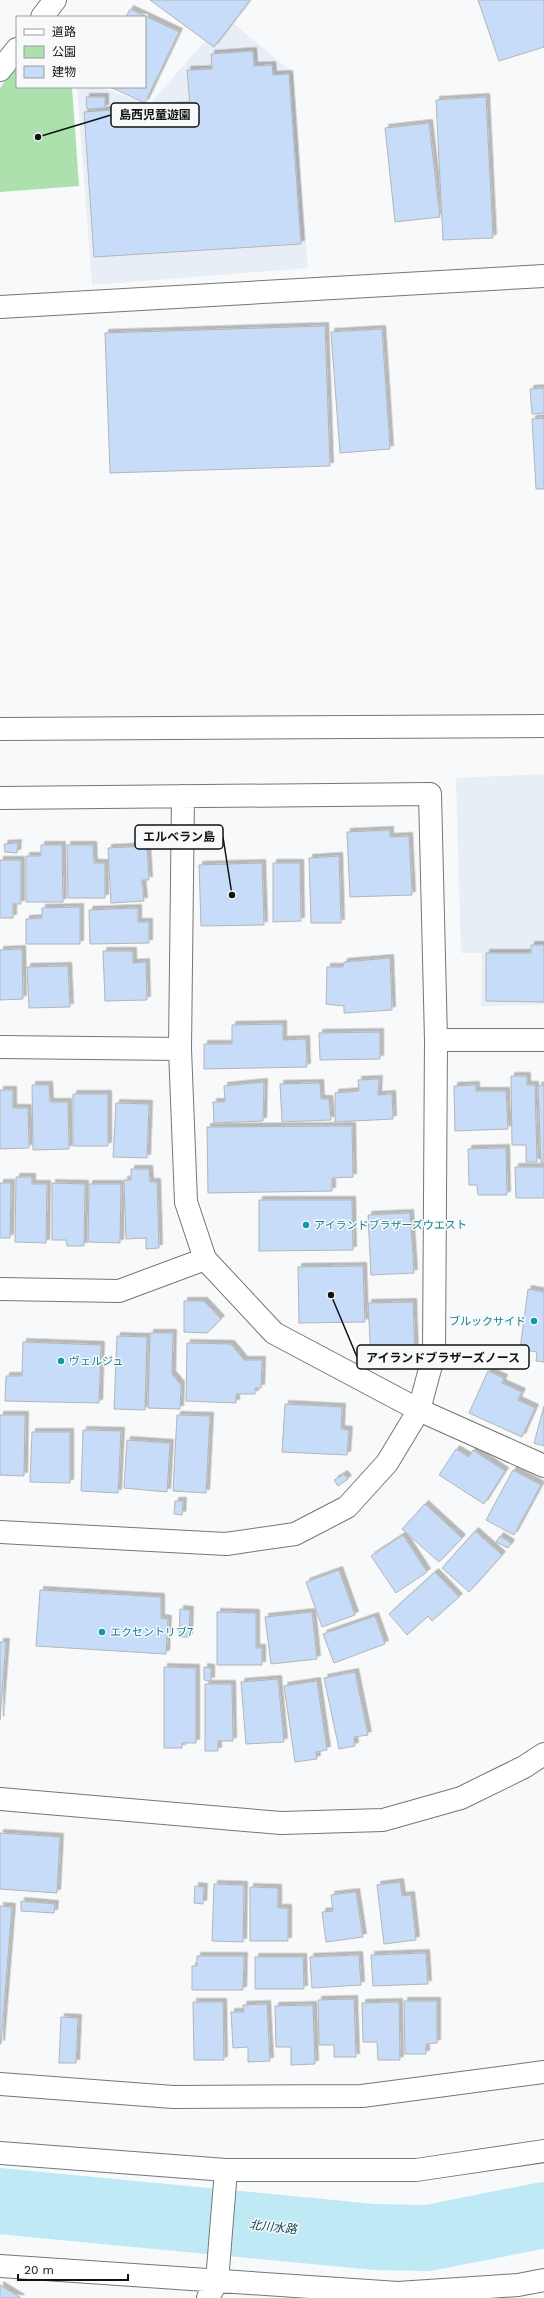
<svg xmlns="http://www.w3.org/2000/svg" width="544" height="2298" font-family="'Work Sans','Noto Sans JP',sans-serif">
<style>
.built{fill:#e8eef5}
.green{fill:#ace0ad}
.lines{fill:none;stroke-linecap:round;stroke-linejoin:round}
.river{stroke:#c0e9f6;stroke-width:66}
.building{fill:#c6dcf8;stroke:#b4b5b6;filter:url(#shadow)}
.minor-casing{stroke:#757677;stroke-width:24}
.minor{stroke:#fff;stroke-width:22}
.culture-dot{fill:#0f9aa8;stroke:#f8f9fa;stroke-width:1.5}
.labels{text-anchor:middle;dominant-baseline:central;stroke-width:3;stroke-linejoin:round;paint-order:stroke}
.culture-label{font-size:11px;fill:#0d838f;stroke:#f8f9fa;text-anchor:start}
.water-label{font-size:12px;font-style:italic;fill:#114654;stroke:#f8f9fa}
.leader{fill:none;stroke:#111212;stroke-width:1.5}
.callout-dot{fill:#111212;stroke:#f8f9fa;stroke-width:1.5}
.callout{fill:#f8f9fa;stroke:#111212;stroke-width:1.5}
.callout-label{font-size:12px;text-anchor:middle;font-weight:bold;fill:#111212}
</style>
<defs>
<filter id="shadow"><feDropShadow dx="3.5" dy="-3.5" stdDeviation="0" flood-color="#0004"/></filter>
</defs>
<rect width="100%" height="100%" fill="#f8f9fa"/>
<path class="built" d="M226,17l68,57 14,194 -216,17 -15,-198h24l48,18z
M544,774v231l-63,1 1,-53h-21l-5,-175z"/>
<path class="green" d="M17,64v23h55l7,99 -79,6v-104z"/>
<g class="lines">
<path class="river" d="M0,2201l374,36 54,1 116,-23"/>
</g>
<path class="building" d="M150,0h100l-36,47z
M478,0h66v47l-45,14z
M130,9l49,23 -34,71 -35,-16h35v-70h-19z
M253,51l1,15 18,-1 1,10 16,-1 12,170 -207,13 -10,-145 106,-7 -3,-35 25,-1 -1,-15z
M86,97h19v11l-18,1z
M486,97l7,141 -50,2 -7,-140z
M429,123l11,94 -45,5 -10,-94z
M325,326l5,140 -220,7 -5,-140z
M382,329l8,120 -50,4 -9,-121z
M544,388v25l-12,1 -2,-25z
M544,418v71h-8l-4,-70z
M390,830v7l19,-1 3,59 -62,2 -3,-65z
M18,843l-1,10 -12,-1 -1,-8z
M41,845h21l1,57h-37v-46h15z
M67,845h26l1,18h11v35h-37z
M147,846l2,34h-7l2,21 -33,2 -3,-55z
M339,856l2,67h-30l-2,-65z
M0,860h21v44h-8v14h-13z
M262,863l2,62 -63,1 -2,-61z
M273,863h27l1,58 -28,1z
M80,907v37h-54v-25l16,-1v-10z
M138,908v14h11v21l-59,1 -1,-34z
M531,945h13v57l-58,-1v-48h45z
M22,949l1,50 -23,1v-50z
M103,951h30v12l13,-1 1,38 -42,1z
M390,958l2,52 -48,3v-7l-18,-2 1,-37h16l1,-5z
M68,966l2,41 -41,1 -2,-41z
M283,1024v16l23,-1 1,28 -103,2v-25h28v-19z
M380,1032v27l-60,1 -1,-27z
M511,1076h16v9h8l2,77h-11v-17h-14z
M379,1079l-1,16 14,-1 1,25 -58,3v-29l24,-2 -1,-11z
M264,1082l-1,39 -49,2 -1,-21h12l-1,-16z
M320,1083l1,16h8l2,21 -49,2 -2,-38z
M32,1085h17l1,17h18l1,47 -36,1z
M476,1085v6h30l2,38 -53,2 -1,-45z
M544,1085v78h-3l-3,-77z
M0,1090h13v18h15l1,40 -29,1z
M73,1094h35v52h-35z
M116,1103l33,1 -2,54 -34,-1z
M352,1126l1,51 -21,1v13l-124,2 -1,-66z
M506,1148l1,47h-29l-1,-10h-8l-1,-36z
M515,1167h29v31h-28z
M131,1169h18l1,13h7l2,66 -13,1v-11l-20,1 -2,-59h7z
M16,1177h16v7h15l-1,59 -31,-1z
M0,1183h11l-1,55h-10z
M52,1183l33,1 -1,62h-17l-1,-6h-14z
M89,1184h32l-1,59 -32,-1z
M259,1200h93l1,50 -94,1z
M410,1213l4,60 -43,2 -3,-60z
M363,1266l2,56 -66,1 -1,-56z
M528,1289l16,3v70l-8,-1 1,-9 -17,-3z
M184,1301h20l17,18 -14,14 -23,-1z
M413,1302l2,56 -44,1 -3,-56z
M150,1333h23l-1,41 9,11 -1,24 -32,-1z
M117,1336l30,1 -2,73 -31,-1z
M23,1342l78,3 -2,58 -94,-2 1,-25h16z
M187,1343l44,1 13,16h18l-1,28h-6v6h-19v9l-50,-2z
M488,1371l16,7 -2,5 20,9 -4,8 17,8 -13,29 -53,-24z
M285,1404l57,3 -1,22 8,1 -2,25 -65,-3z
M544,1406v40l-10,-3z
M0,1415h25l-1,61 -24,-1z
M177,1415l33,1 -4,77 -33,-2z
M83,1430l38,1 -3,62 -37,-2z
M32,1432h38v51l-40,-1z
M127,1440l43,3 -3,49 -43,-4z
M456,1449l13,8 4,-7 32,21 -21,33 -45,-29z
M513,1470l28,15 -27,50 -28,-15z
M344,1474l4,5 -10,7 -4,-6z
M175,1501h8l-1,14 -8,-1z
M425,1504l37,34 -23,24 -37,-33z
M475,1531l27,24 -33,37 -27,-24z
M403,1535l24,37 -31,21 -25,-37z
M500,1536l11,7 -3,5 -12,-6z
M339,1570l16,45 -33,12 -16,-45z
M435,1572l24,25 -27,24 -4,-5 -21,19 -18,-21z
M40,1590l121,7v21l7,1 -2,35 -130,-8z
M180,1609l10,1 -1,27h-10z
M217,1612l39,1v35h6v17h-45z
M312,1612l5,47 -46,5 -6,-47z
M375,1616l10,28 -51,19 -11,-29z
M0,1642h6l-6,78z
M164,1667l32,1v75h-14v5h-18z
M204,1667l7,1v13l-7,-1z
M355,1672l13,63 -14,2 1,9 -16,3 -15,-71z
M278,1679l6,63 -38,2 -5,-62z
M317,1681l10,69 -11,2 1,7 -22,3 -11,-76z
M205,1684h27l1,57h-15v10h-13z
M0,1833l60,4 -3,56 -57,-4z
M400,1882l2,14 9,-1 5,45 -32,4 -7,-59z
M214,1884l30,1 -1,57 -31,-1z
M195,1886l9,1 -1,17 -9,-1z
M250,1887l28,1v20h10v33h-38z
M356,1892l7,45 -37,5 -4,-30 11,-1 -2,-16z
M21,1901l34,3 -1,9 -33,-2z
M0,1906l12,1 -11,137h-1z
M426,1953l2,31 -55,2 -2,-31z
M359,1955l2,30 -49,3 -2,-31z
M197,1956h47l-1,34h-51v-24h5z
M255,1957h48l1,32h-49z
M354,1999l2,58h-22v-12h-15l-1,-45z
M404,2001h33v42l-11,1v10h-21z
M193,2002h30l1,58h-30z
M399,2002l1,58h-22l-1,-18h-14l-1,-39z
M267,2004l3,57 -22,1v-15l-15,1 -2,-36h13l-1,-7z
M313,2005l2,59 -24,1v-18h-15l-1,-41z
M61,2017l17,1 -2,45h-17z
M0,2285l21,13h-21z"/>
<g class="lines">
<defs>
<path id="minor" d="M42,17l13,-17
M0,70l17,-21
M0,307l544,-31
M0,729l544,-3
M183,796l-3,253 6,153 19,57 69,74 145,77 125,56
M0,798l430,-4 6,246 -2,314 -15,56 -32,53 -40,44 -52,27 -69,10 -226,-12
M436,1040h108
M0,1047l180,2
M0,1289l119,2 86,-32
M0,1799l281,24 102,-3 78,-22 63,-31 20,-13
M0,2084l173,13 189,-1 182,-24
M0,2153l226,17h190l128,-19
M0,2266l398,27 120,-8 26,-5
M208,2298l9,-17 9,-111"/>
</defs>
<use href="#minor" class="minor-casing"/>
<use href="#minor" class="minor"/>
</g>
<g class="culture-dot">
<circle cx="306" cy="1225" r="4"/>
<circle cx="534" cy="1321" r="4"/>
<circle cx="61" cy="1361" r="4"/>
<circle cx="102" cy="1632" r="4"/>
</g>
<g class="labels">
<g class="culture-label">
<text x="314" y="1225">アイランドブラザーズウエスト</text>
<text x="526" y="1321" text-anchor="end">ブルックサイド</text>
<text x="69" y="1361">ヴェルジュ</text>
<text x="110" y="1632">エクセントリブ7</text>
</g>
<g class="water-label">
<text transform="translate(273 2227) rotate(6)">北川水路</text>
</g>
</g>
<path class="leader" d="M38 137L111 115M232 895L223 837M331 1295L357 1357"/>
<g class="callout-dot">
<circle cx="38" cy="137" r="4"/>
<circle cx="232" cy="895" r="4"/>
<circle cx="331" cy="1295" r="4"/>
</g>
<g class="callout">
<rect x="111" y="103" width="88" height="24" rx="4"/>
<rect x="135" y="825" width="88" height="24" rx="4"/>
<rect x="357" y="1345" width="172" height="24" rx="4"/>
</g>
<g class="callout-label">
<text x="155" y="119">島西児童遊園</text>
<text x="179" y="841">エルベラン島</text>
<text x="443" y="1362">アイランドブラザーズノース</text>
</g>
<rect x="16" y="16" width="130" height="72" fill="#f8f9fa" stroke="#9c9d9d"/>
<rect x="24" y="29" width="20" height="6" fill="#ffffff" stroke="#9c9d9d"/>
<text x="52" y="36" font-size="12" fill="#111212">道路</text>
<rect x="24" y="46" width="20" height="12" fill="#ace0ad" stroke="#9c9d9d"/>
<text x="52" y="56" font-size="12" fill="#111212">公園</text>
<rect x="24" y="66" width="20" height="12" fill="#c6dcf8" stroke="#9c9d9d"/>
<text x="52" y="76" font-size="12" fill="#111212">建物</text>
<path d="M18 2274v6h110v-6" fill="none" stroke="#111212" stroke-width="2"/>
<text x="24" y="2274" font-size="12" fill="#111212" stroke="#f8f9fa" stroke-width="3" paint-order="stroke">20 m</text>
</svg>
